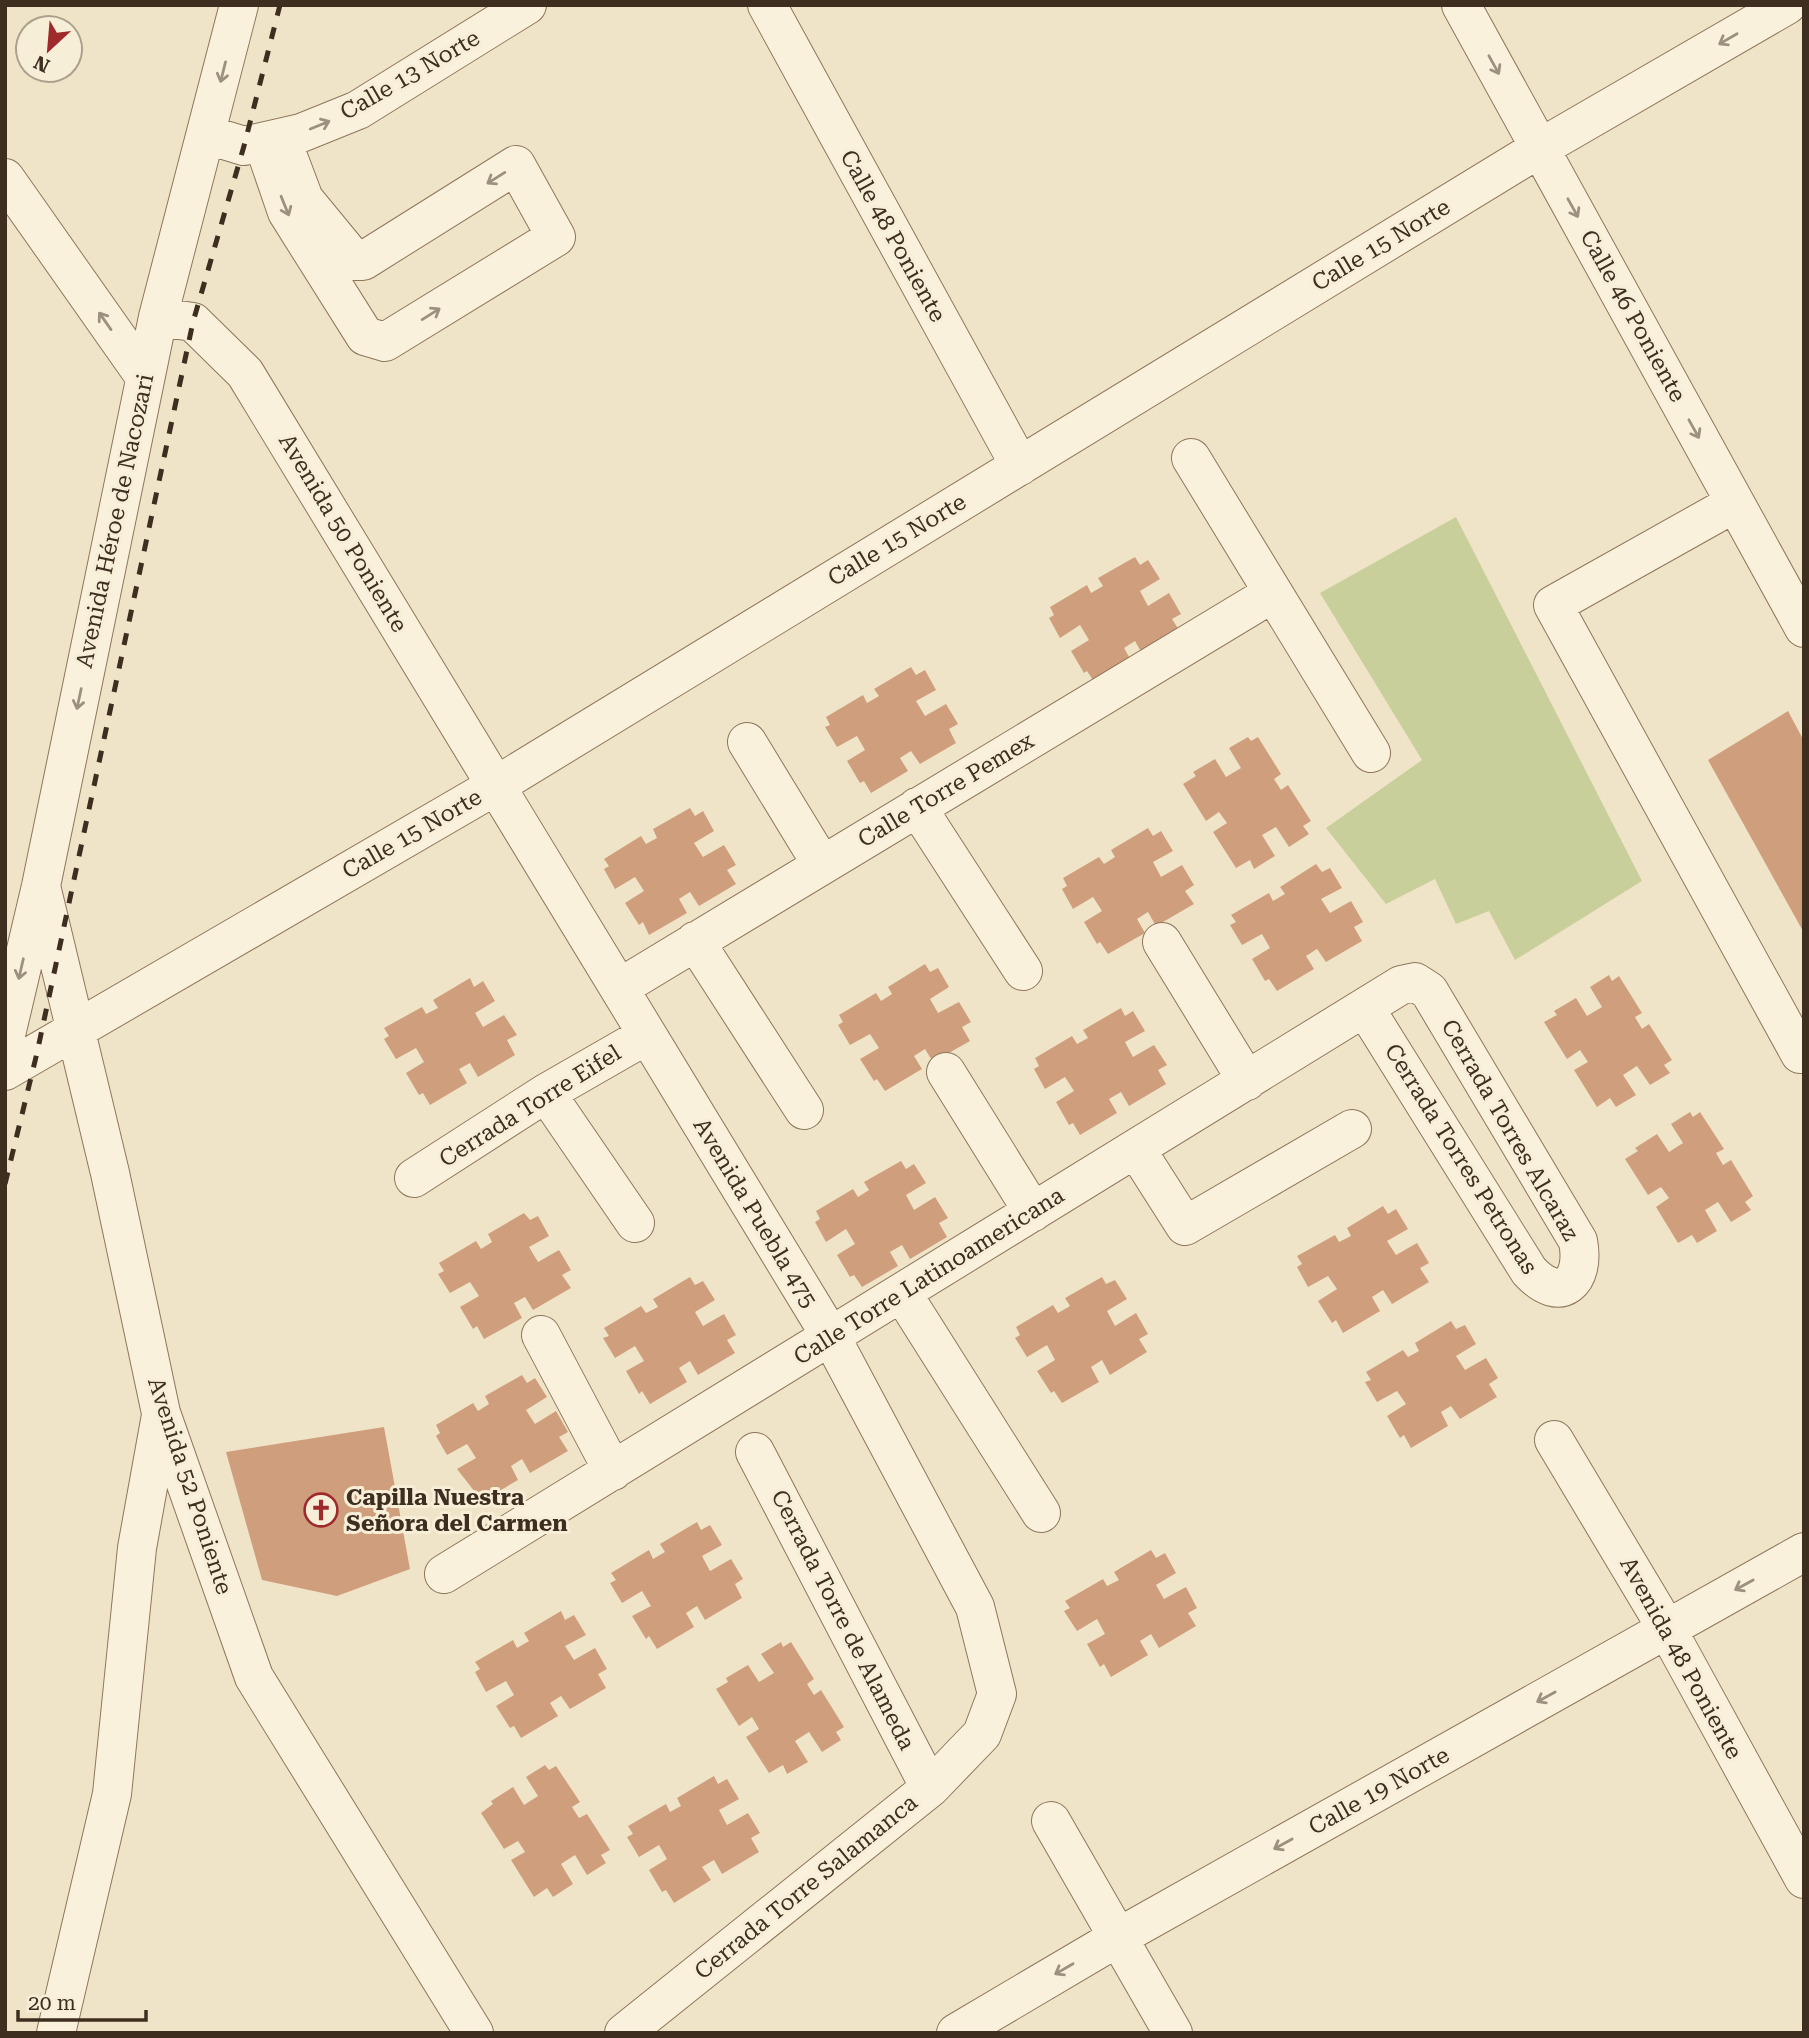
<svg xmlns="http://www.w3.org/2000/svg" width="1809" height="2038" font-family="'Roboto Serif',serif">
<style>
.green{fill:#c9cf9b}
.building{fill:#cf9f7d}
.lines{fill:none;stroke-linecap:round;stroke-linejoin:round}
.minor-casing{stroke:#8d765c;stroke-width:40}
.minor{stroke:#faf1dc;stroke-width:38}
.rail{stroke:#3d2e20;stroke-width:5;stroke-dasharray:12 12;stroke-linecap:butt}
.oneway{stroke:#9c907e}
.labels{text-anchor:middle;dominant-baseline:central;stroke-width:6;stroke-linejoin:round;paint-order:stroke}
.street-label{font-size:23px;fill:#3d2e20;stroke:#f7eed8}
.poi-label{font-size:23px;font-weight:bold;fill:#3d2e20;stroke:#f7eed8;text-anchor:start}
</style>
<rect width="100%" height="100%" fill="#f0e4c8"/>
<path class="green" d="M1456,517l186,364 -127,79 -26,-49 -33,13 -21,-45 -49,25 -60,-76 96,-68 -102,-167z"/>
<path class="building" d="M1135,557l5,8 8,-5 12,19 -20,12 8,15 21,-13 12,21 -9,5 9,14 -38,22 -8,-14 -11,7 8,14 -37,21 -8,-12 -3,2 -13,-22 18,-11 -9,-15 -20,13 -11,-20 5,-3 -4,-8 37,-22 4,8 12,-7 -5,-8z
M911,667l5,8 9,-5 11,20 -20,11 9,15 21,-12 12,20 -9,5 7,14 -36,21 -9,-13 -11,7 8,13 -37,22 -7,-12 -4,2 -13,-22 18,-11 -8,-14 -20,11 -12,-20 5,-2 -4,-8 37,-22 4,8 12,-7 -5,-7z
M1788,711l16,30v192l-96,-173z
M1248,737l3,4 7,-4 23,37 -7,5 7,11 7,-5 23,36 -8,5 6,8 -20,13 -13,-20 -14,8 13,21 -21,13 -4,-9 -14,8 -23,-36 14,-9 -8,-11 -13,9 -23,-37 13,-8 -3,-4 22,-13 11,18 15,-9 -12,-20z
M690,808l5,8 8,-5 11,20 -20,12 9,14 21,-12 12,20 -9,5 9,14 -37,22 -9,-14 -11,7 8,14 -38,22 -6,-13 -4,3 -14,-22 19,-12 -9,-14 -20,12 -11,-20 5,-3 -5,-7 37,-23 5,8 11,-6 -4,-9z
M1148,828l5,8 8,-5 12,20 -20,11 8,15 21,-12 12,20 -9,6 9,13 -38,22 -8,-14 -11,7 8,14 -37,21 -8,-12 -3,2 -13,-22 18,-11 -9,-14 -20,12 -11,-20 5,-3 -4,-8 36,-21 5,7 11,-7 -4,-7z
M1316,864l6,8 8,-4 12,20 -21,11 9,14 21,-12 12,21 -9,5 8,14 -36,21 -9,-13 -11,7 8,13 -37,22 -8,-12 -4,2 -13,-22 18,-11 -8,-14 -20,11 -12,-20 6,-3 -5,-7 38,-22 4,8 12,-7 -5,-7z
M925,964l5,8 8,-4 11,19 -19,12 8,14 21,-11 12,20 -9,5 8,14 -37,21 -8,-13 -11,7 8,13 -37,22 -8,-12 -3,2 -14,-22 19,-11 -9,-14 -20,11 -12,-20 5,-3 -4,-7 37,-22 5,8 11,-7 -4,-7z
M1609,975l3,6 7,-5 23,37 -7,4 7,12 7,-5 23,36 -8,5 6,8 -20,12 -13,-19 -14,9 13,20 -20,12 -6,-9 -13,9 -23,-37 14,-8 -8,-12 -13,9 -23,-37 13,-7 -3,-4 22,-13 11,18 15,-9 -12,-20z
M470,978l4,9 9,-6 12,20 -20,12 8,14 21,-12 13,20 -10,5 8,15 -37,22 -8,-14 -11,6 8,14 -37,22 -7,-12 -4,2 -13,-22 18,-11 -8,-14 -20,11 -12,-20 5,-3 -5,-8 38,-21 4,7 12,-6 -5,-8z
M1121,1008l4,8 8,-5 12,20 -20,11 8,15 21,-12 13,20 -9,5 8,14 -37,22 -8,-14 -12,7 8,14 -37,22 -7,-12 -4,2 -13,-23 18,-11 -9,-14 -20,12 -11,-20 5,-3 -4,-8 37,-22 5,8 11,-6 -5,-8z
M1690,1112l3,5 7,-5 24,37 -8,4 7,12 8,-5 22,36 -8,6 6,8 -20,12 -13,-20 -13,8 12,21 -20,12 -5,-8 -14,8 -22,-36 13,-9 -8,-11 -13,8 -23,-36 13,-8 -3,-3 22,-14 12,18 14,-9 -12,-19z
M901,1161l5,8 8,-5 12,19 -20,12 8,15 21,-13 13,21 -9,5 8,14 -37,22 -8,-14 -12,7 8,14 -36,21 -8,-12 -4,2 -13,-22 18,-11 -9,-15 -20,13 -11,-20 5,-3 -4,-8 37,-22 5,8 11,-7 -5,-8z
M1383,1206l5,8 8,-5 12,20 -21,12 9,14 21,-12 12,20 -9,5 9,14 -37,22 -9,-14 -11,7 8,14 -37,22 -7,-13 -4,3 -14,-22 19,-12 -9,-13 -20,11 -11,-20 5,-3 -5,-8 38,-21 4,7 12,-6 -4,-8z
M524,1213l6,7 8,-4 11,20 -20,11 9,15 21,-12 12,20 -9,5 9,13 -38,22 -8,-13 -11,6 8,15 -38,21 -7,-13 -4,3 -13,-22 19,-11 -9,-14 -20,11 -12,-19 6,-3 -5,-8 37,-22 5,8 11,-7 -4,-8z
M690,1277l5,8 8,-4 12,19 -20,12 8,14 21,-12 12,21 -9,5 8,13 -37,22 -8,-14 -11,7 8,14 -37,22 -8,-13 -3,3 -13,-23 18,-10 -9,-15 -20,12 -12,-20 6,-2 -5,-8 37,-22 5,7 12,-6 -5,-8z
M1102,1277l4,7 9,-4 12,19 -20,12 8,15 21,-13 12,21 -9,5 8,13 -37,23 -8,-15 -11,7 8,15 -37,21 -8,-12 -3,2 -14,-22 18,-11 -8,-15 -20,12 -12,-19 5,-3 -4,-8 37,-22 5,8 12,-7 -5,-8z
M1451,1321l5,8 9,-4 11,19 -20,12 9,14 21,-12 12,20 -9,6 8,13 -37,22 -9,-13 -10,6 7,14 -37,22 -7,-13 -4,3 -13,-22 19,-12 -9,-13 -20,11 -12,-20 6,-2 -5,-8 37,-22 5,7 11,-6 -4,-8z
M522,1375l5,8 8,-5 12,19 -21,13 9,14 21,-13 12,21 -9,5 9,14 -38,22 -8,-14 -11,7 7,14 -36,21 -25,-32 19,-11 -9,-14 -20,11 -11,-19 4,-3 -4,-8 37,-22 5,8 11,-7 -4,-8z
M384,1427l26,142 -73,27 -75,-16 -36,-128z
M697,1522l4,8 9,-5 12,20 -20,11 8,15 21,-12 12,20 -8,5 7,14 -37,22 -8,-14 -11,7 8,14 -37,22 -8,-13 -3,3 -14,-23 19,-10 -9,-15 -20,12 -12,-20 6,-3 -5,-7 38,-23 4,9 12,-7 -5,-8z
M1151,1550l5,8 9,-5 11,20 -20,12 8,14 22,-12 11,21 -9,5 8,13 -37,22 -8,-14 -11,7 8,14 -37,22 -7,-13 -4,3 -13,-23 18,-10 -8,-15 -20,12 -13,-20 6,-3 -5,-7 38,-22 4,7 12,-6 -5,-8z
M561,1611l4,9 9,-5 12,20 -21,11 9,14 21,-12 12,21 -9,5 8,14 -36,21 -9,-13 -11,7 8,13 -37,22 -7,-12 -4,2 -14,-22 18,-11 -8,-14 -20,11 -11,-20 5,-3 -5,-7 38,-22 4,8 12,-7 -5,-8z
M781,1642l2,5 8,-5 23,37 -7,5 7,11 7,-5 23,37 -8,5 5,8 -19,12 -13,-20 -14,9 13,21 -21,12 -4,-9 -14,8 -23,-36 13,-8 -7,-12 -13,9 -23,-37 12,-7 -2,-4 22,-13 11,17 15,-9 -13,-19z
M545,1765l4,5 7,-4 24,36 -8,5 7,11 8,-4 23,36 -9,5 5,8 -19,12 -12,-20 -14,9 12,20 -20,13 -6,-9 -13,9 -23,-37 14,-8 -7,-11 -14,8 -23,-36 12,-9 -2,-3 22,-14 11,18 14,-9 -12,-19z
M714,1776l4,8 9,-5 12,20 -20,11 8,15 21,-12 12,20 -9,5 8,14 -37,22 -8,-14 -12,7 9,13 -37,23 -8,-13 -4,2 -13,-22 18,-11 -8,-14 -20,12 -12,-20 6,-3 -5,-8 38,-22 4,8 11,-6 -4,-8z"/>
<g class="lines">
<defs>
<path id="minor" d="M767,5l253,461
M1461,5l343,623
M208,135l36,11 57,-13 57,-23 169,-105
M263,142l24,70 78,124 20,6 171,-105 -40,-72 -153,96h-8l-51,-62 -23,-61
M5,178l140,199
M158,317l35,5 52,51 586,964 144,270 22,87 -15,40 -52,54 -306,245
M1191,458l180,295
M1735,503l-182,102 247,449
M747,742l75,123
M917,807l106,164
M41,886l69,287 51,240 93,264 220,356
M695,941l109,169
M1162,942l85,139
M619,988l654,-395
M5,1039l36,-153 117,-569 81,-312
M5,1071l492,-286 1043,-637 247,-143
M946,1072l87,140
M546,1093l89,130
M1136,1149l49,77 167,-97
M414,1178l132,-85 101,-58
M902,1293l139,220
M541,1335l72,136
M1554,1440l113,189 137,250
M755,1452l175,336
M444,1574l957,-589 14,-3 14,9 149,250c8,40 -17,65 -49,30l-164,-263
M1051,1821l122,212
M56,2033l56,-239 25,-246 24,-133
M956,2033l161,-95 687,-386"/>
</defs>
<use href="#minor" class="minor-casing"/>
<use href="#minor" class="minor"/>
<path class="rail" d="M5,1184l32,-131 156,-731 51,-176 36,-141"/>
</g>
<defs><path id="oneway-shaft" d="M-6 0H5M1.5-3L5.5 0L1.5 3" fill="none" stroke-width="1.6" stroke-linecap="round" stroke-linejoin="round" transform="scale(1.75)"/></defs>
<g class="oneway">
<use href="#oneway-shaft" transform="translate(1728 39) rotate(150)"/>
<use href="#oneway-shaft" transform="translate(1494 65) rotate(61)"/>
<use href="#oneway-shaft" transform="translate(223 72) rotate(104)"/>
<use href="#oneway-shaft" transform="translate(320 125) rotate(-22)"/>
<use href="#oneway-shaft" transform="translate(496 178) rotate(148)"/>
<use href="#oneway-shaft" transform="translate(285 206) rotate(68)"/>
<use href="#oneway-shaft" transform="translate(1573 208) rotate(61)"/>
<use href="#oneway-shaft" transform="translate(431 314) rotate(-32)"/>
<use href="#oneway-shaft" transform="translate(105 321) rotate(-125)"/>
<use href="#oneway-shaft" transform="translate(1694 429) rotate(61)"/>
<use href="#oneway-shaft" transform="translate(79 699) rotate(102)"/>
<use href="#oneway-shaft" transform="translate(21 969) rotate(103)"/>
<use href="#oneway-shaft" transform="translate(1744 1585) rotate(151)"/>
<use href="#oneway-shaft" transform="translate(1546 1697) rotate(151)"/>
<use href="#oneway-shaft" transform="translate(1283 1844) rotate(151)"/>
<use href="#oneway-shaft" transform="translate(1064 1969) rotate(150)"/>
</g>
<defs>
<symbol id="church-ring" viewBox="-11 -11 22 22"><circle r="9.5" fill="#f7eed8" stroke="#9e2a2b" stroke-width="1.5"/><path d="M-1.2-6h2.4v3.5h3.3v2.4h-3.3V6h-2.4V-.1h-3.3v-2.4h3.3Z" fill="#9e2a2b"/></symbol>
</defs>
<g fill-rule="evenodd">
<use href="#church-ring" x="302" y="1491" width="38" height="38"/>
</g>
<g class="labels">
<g class="street-label">
<text transform="translate(410 75) rotate(-30)">Calle 13 Norte</text>
<text transform="translate(893 236) rotate(61)">Calle 48 Poniente</text>
<text transform="translate(1381 245) rotate(-31)">Calle 15 Norte</text>
<text transform="translate(1633 316) rotate(61)">Calle 46 Poniente</text>
<text transform="translate(115 521) rotate(-78)">Avenida Héroe de Nacozari</text>
<text transform="translate(343 533) rotate(59)">Avenida 50 Poniente</text>
<text transform="translate(897 540) rotate(-31)">Calle 15 Norte</text>
<text transform="translate(946 790) rotate(-31)">Calle Torre Pemex</text>
<text transform="translate(412 834) rotate(-30)">Calle 15 Norte</text>
<text transform="translate(530 1106) rotate(-32)">Cerrada Torre Eifel</text>
<text transform="translate(1510 1130) rotate(60)">Cerrada Torres Alcaraz</text>
<text transform="translate(1461 1159) rotate(58)">Cerrada Torres Petronas</text>
<text transform="translate(755 1213) rotate(59)">Avenida Puebla 475</text>
<text transform="translate(929 1276) rotate(-32)">Calle Torre Latinoamericana</text>
<text transform="translate(190 1486) rotate(72)">Avenida 52 Poniente</text>
<text transform="translate(843 1620) rotate(63)">Cerrada Torre de Alameda</text>
<text transform="translate(1681 1658) rotate(61)">Avenida 48 Poniente</text>
<text transform="translate(1379 1791) rotate(-29)">Calle 19 Norte</text>
<text transform="translate(806 1887) rotate(-39)">Cerrada Torre Salamanca</text>
</g>
<g class="poi-label">
<text x="346" y="1497">Capilla Nuestra<tspan x="346" dy="26">Señora del Carmen</tspan></text>
</g>
</g>
<rect width="1809" height="2038" fill="none" stroke="#3d2e20" stroke-width="14"/>
<g transform="translate(49 49) rotate(206)"><circle r="33" fill="#f7eed8" stroke="#ada18e" stroke-width="2"/>
<path d="M0-5L12 26L0 18L-12 26Z" fill="#9e2a2b"/>
<text y="-10" font-size="19" font-weight="bold" text-anchor="middle" fill="#3d2e20">N</text>
</g>
<path d="M18 2010v10h128v-10" fill="none" stroke="#3d2e20" stroke-width="3.5"/>
<text x="28" y="2010" font-size="21" fill="#3d2e20" stroke="#f7eed8" stroke-width="5" paint-order="stroke">20 m</text>
</svg>
